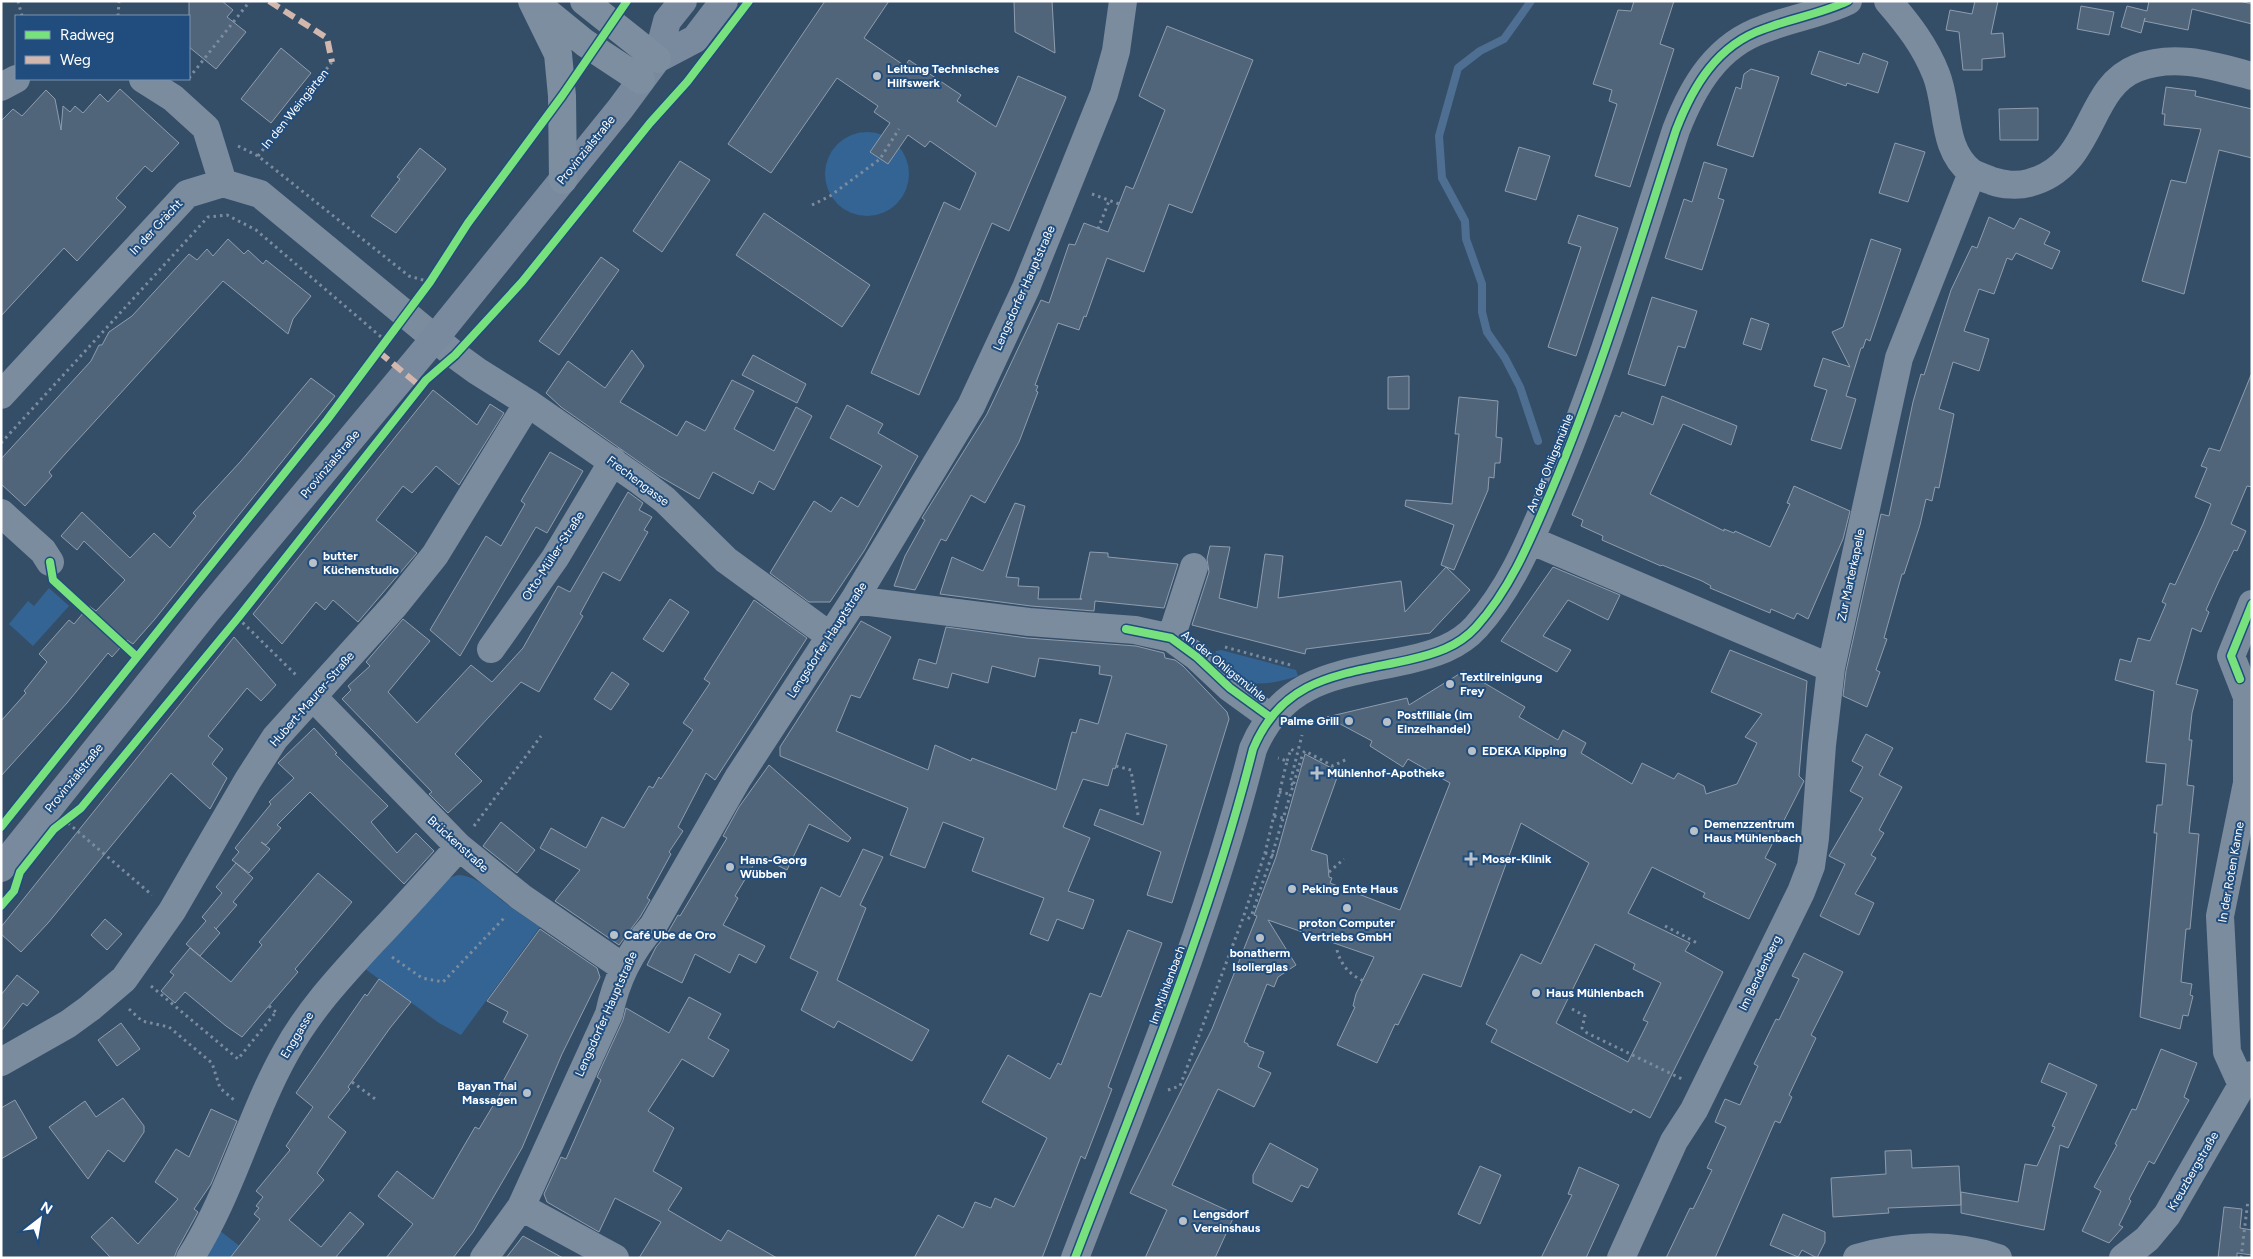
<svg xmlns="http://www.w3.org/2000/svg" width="2253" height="1259" font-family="Figtree,sans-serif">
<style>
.green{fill:#336494}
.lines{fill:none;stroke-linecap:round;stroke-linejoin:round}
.stream{stroke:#4e6f92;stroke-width:8}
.building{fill:#51657a;stroke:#8e9dad;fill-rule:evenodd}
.path{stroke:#7b8c9f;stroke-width:3;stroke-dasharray:2.5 4;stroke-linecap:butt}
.minor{stroke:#7b8c9f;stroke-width:28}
.major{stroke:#798a9e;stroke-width:28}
.highway{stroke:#7c8e9f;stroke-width:28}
.quiet{stroke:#d1b7ad;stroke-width:6;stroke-dasharray:12 6;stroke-linecap:butt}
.cycleway-casing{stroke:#204d7d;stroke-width:11}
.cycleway{stroke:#77e17e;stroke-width:8}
.poi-dot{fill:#b8c1ca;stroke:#204d7d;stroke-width:2}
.labels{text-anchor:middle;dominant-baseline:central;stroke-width:4;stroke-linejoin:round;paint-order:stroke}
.poi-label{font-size:12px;font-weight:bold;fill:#fff;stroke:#204d7d;text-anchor:start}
.street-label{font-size:12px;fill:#fff;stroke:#204d7d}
</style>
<rect width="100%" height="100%" fill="#354e68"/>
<path class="green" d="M825 174a42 42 0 1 1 84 0a42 42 0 1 1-84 0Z
M49,588l20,18 -36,40 -24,-22 19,-23 6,5z
M1221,650l75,20 2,6c-18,6 -48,13 -65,1 -7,-4 -13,-14 -18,-20l1,-6z
M458,875c20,1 32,16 46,27 12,9 24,17 36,25l-79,108 -22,-12 -75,-55 85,-90z
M219,1230l36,28h-45l-5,-4z"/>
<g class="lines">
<path class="stream" d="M1531,1l-27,38 -24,12 -22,17 -19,68 3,42 23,43 1,18 16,45v28l5,20 18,26 15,29 18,54"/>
</g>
<path class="building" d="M189,1h33l11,9 -6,7 19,15 -30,37 -27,-22z
M825,1h64l-25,37 41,28 4,-6 52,35 -4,6 39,26 22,-51 48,21 -57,134 -17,-8 -73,172 -48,-22 73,-171 16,8 16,-37 -46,-32 -5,6 -17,-12 -20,29 -18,-12 20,-29 -16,-11 4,-6 -41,-28 -66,95 -43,-29z
M1014,1h38l3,52 -40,-21z
M1634,1h40l-14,43 14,5 -44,138 -35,-11 22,-72 -8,-3 3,-11 -19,-6 25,-74 13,1z
M1975,1h23l-7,33 12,-1 2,24 -23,2v11h-19l-4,-38 -13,-2 4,-20 22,4z
M2149,1h90l13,3v20l-60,-15 -4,21 -44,-9 1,-3 -4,15 -20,-6 6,-21 20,5z
M2081,6l33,6 -5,23 -32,-6z
M1167,26l86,34 -61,153 -23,-9 -25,68 -37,-14 -21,59 -2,-1 -5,14 -21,-7 -23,62 3,1 -2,5 2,1 -19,50 -34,61 -14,-8 -25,46 -5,-2 -26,51 -21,-4 11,-30 20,-36 -3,-2 65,-104 54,-114 8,3 20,-59 6,1 9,-22 24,9 18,-46 7,3 32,-79 -26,-14z
M281,48l30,25 -40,50 -30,-24z
M1819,51l40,13 4,-11 25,9 -10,31 -31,-10 -1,3 -35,-12z
M1751,69l28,8 -26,80 -36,-12 19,-58 5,2 3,-15z
M2166,87l30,4 -1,5 57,13v49l-33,-8 -35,144 -42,-13 29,-101 15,3 15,-54 -37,-4 1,-11h-3z
M120,89l59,54 -27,29 -7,-6 -29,32 10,9 -49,54 -13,-13 -63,68v-195l12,-12 9,7 24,-26 9,9 6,31 2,-24 7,6 5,-6 8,7 17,-19 8,8z
M2038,108v32h-38l-1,-31z
M1895,143l30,9 -17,50 -29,-9z
M1519,147l31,9 -14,44 -31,-9z
M420,148l26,21 -50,64 -25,-17 29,-37 -3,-2z
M680,161l30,19 -48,72 -29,-21z
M1704,162l23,7 -9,29 6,2 -22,70 -37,-12 19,-59 8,3z
M764,213l106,72 -28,42 -106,-72z
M1578,215l40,13 -42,128 -28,-9 33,-100 -13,-4z
M1989,217l25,12 6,-11 30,14 -6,12 16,7 -8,18 -36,-16 -4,7 -5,-2 -13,36 -15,-5 -15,42 25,8 -10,32 -26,-9 -14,47 15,5 -15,74 -4,-1 -3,14 -6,-2 -6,26 -16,49h-2l-18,64 3,1 -11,31 4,2 -13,35 -24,-11 3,-25 35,-157 8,2 24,-114 8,-28 3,1 27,-85 21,-44 5,2z
M228,239l16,15 4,-4 15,14 3,-4 45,36 -18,23 -5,15 -65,-53 -158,173 -16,18 3,4 -27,30 -24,-22v-25l90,-98 8,-16h3l7,-13 23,-16 57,-62 8,6 10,-11 6,7z
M1871,239l30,10 -31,92 -4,-2 -3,9h-2l-15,48 10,3 -15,50 -30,-9 16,-50 -13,-4 9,-28 27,9 -18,-35 11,-5z
M601,257l18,13 -60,85 -20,-14z
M1652,297l45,14 -12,37 -7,-2 -13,40 -37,-12z
M1751,318l18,6 -8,26 -18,-6z
M632,350l12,16 -24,36 57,34 9,-15 19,10 27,-51 22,11 -20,38 40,22 22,-44 16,9 -38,74 -15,-9 -6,13 -40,-22 -14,27 -40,-23 -98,-69 -15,-14 22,-32 37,27z
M753,355l53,29 -9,19 -55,-28z
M2251,375l1,112 -5,-1 -16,38 15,7 -9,20 -3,-1 -15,31 -13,29 3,2 -8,20 -9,-4 -16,56 22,6 -6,23 -3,27h3l-5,45 7,1 -5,47 10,1 -9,95h-4l-5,53 11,2 -2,11 3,1 -5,20 -5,-1 -3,14 -40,-12 17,-184h-3l3,-28h5l4,-41 -20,-2 8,-71 -39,-11 5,-21 11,3 7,-24 12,3 16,-37 -4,-2 8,-19 5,2 28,-61 8,-20 -16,-7 12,-29 -6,-2 8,-18 11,3z
M1409,376v33h-21v-32z
M311,378l24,18 -180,223 -22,25 -6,-4 -15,17 -4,-4 -41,50 -66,73v-55l25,-28 -2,-2 23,-29 -8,-8 30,-34 5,4 15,-18 7,5 29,-31 -41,-39 -7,9 -16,-14 21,-24 48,46 24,-25 16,15 26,-32 -3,-3 48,-52z
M433,390l44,35 13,-21 14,9 -45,72 -23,-19 -24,27 -9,-7 -27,34 41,33 -59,69 -25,-22 -8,10 -9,-8 -34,42 -29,-30z
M1662,396l75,30 -6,19 -48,-21 -33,70 74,37v-2l10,4 1,-2 35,16 20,-43 -3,-1 7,-17 56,25 -7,28 -35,80 -11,-6 -3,6 -23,-10 -1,4 -60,-25 1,-2 -9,-5 -40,-16 -1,1 -59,-26 1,-4 -22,-10 2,-6 -11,-5 43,-100 5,2 2,-5 31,13z
M1459,397l39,4 -2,36 6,1 -2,25h-5l-1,15 -5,-1 -1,13 -34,80 -13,-5 13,-40 -49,-19 1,-6 46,4 7,-70h-4z
M847,405l36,19 -5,9 40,23 -54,95 -34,51h-21l-39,-29 44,-72 17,11 10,-15 17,10 24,-41 -52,-28z
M550,452l33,19 -36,62 -11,-6 -76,129 -30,-26 56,-94 15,10 24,-42 -4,-3z
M628,492l15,11 -4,7 13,7 -8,13 4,2 -28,49 -17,-9 -23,42 3,2 -44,76 -18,-10 -66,72 27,27 -34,32 -19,-19 3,-2 -90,-93 9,-9 -3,-4 22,-20 -4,-4 37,-43 27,22 -42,51 29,31 54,-58 21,17 31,-34 35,-62 12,6z
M1015,503l10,3 -19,71 13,1 -1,8 21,1 -1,12h44h-2l10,-47 18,1v4l70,7 -14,44 -69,-7 -1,10 -63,-5 -91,-12 12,-37 31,14z
M1210,546l20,1 -11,51 38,10 8,-54 18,2 -5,42 123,-17 4,31 41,-45 24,23 -40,43 -124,16 -1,5 -113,-29 17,-53 -2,-13z
M1553,567l67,28 -12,25 -40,-20 -25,36 28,14 -14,22 -56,-31z
M670,599l19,13 -26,40 -20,-13z
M754,600l53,38 -92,142 -9,-7 -28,54 5,4 -14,21 2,2 -24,44 3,2 -10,17 -21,28 -64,-44 25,-31 -40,-22 11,-20 35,20 16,-31 22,11 25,-42 4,2 6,-11 2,2 32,-49 -10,-7 27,-40 -6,-4z
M861,621l30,16 -31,61 -9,-3 -15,36 92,39 7,-25 36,16 1,-3 84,32 16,-58 4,1 4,-14 18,5 14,-48 -13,-2 1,-8 -61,-8 -4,19 -43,-11 -4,17 -36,-10 -4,15 -35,-9 6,-20 17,5 10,-37 81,11 109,8 28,7 1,5 10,2 8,6 44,46 2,7 -57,184 -25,-8 14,-43 -67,-27 6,-16 43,16 24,-80 -41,-12 -11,36 -2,-1 -5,18 -25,-7 -20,48 27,11 -22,53 26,9 -11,29 -26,-10 -9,22 -18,-7 14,-36 -72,-27 12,-33 -41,-16 -18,46 -35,-13 18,-47 -128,-52v-9z
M234,637l42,48 -15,16 -14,-13 -39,48 15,13 -11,15 15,14 -17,31 -39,-36 -123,150 -27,29 -20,-18v-7z
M1730,650l77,31 -8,95 5,5 -39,77 11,6 -27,55 -46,-22 2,-4 -53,-26 -24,46 62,30 -5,8 38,21 -73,146 -17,-9 -2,4 -140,-71 6,-12 -11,-6 35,-70 20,10 48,-101 -68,-40 -60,164 -38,-13 -25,51 -3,-1 -18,39 -40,-18 18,-38 -2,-1 3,-12 18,-37 -106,-37 28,45 -18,12 -4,10 -7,-3 -23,58 4,2v2l16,6 -6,15 13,6 -17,34 -36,-18 -46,96 63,29 -20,44h-70l22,-48 -37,-17 82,-164 45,-113 -3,-1 22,-58 29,-103 34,18 -28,78 16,5 2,22 3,1 -2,5 70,27 50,-127 -42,-24 -5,8 -33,-21 2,-5 -45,-24 80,-19 2,7 55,-34 61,36 -6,10 39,23 5,-10 23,13 -5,10 51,31 10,-21 32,16 4,-6 26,13 2,8 31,-10 20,-41 -12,-6 17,-23 -51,-22zM1595,944l40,20 -2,5 28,14 -18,37 5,2 -20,40 -72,-39z
M612,672l17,12 -18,26 -17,-11z
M314,728l23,25 -2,1 53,52 -17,16 26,31 19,-20 18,18 -30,33 -94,-92 -33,33 4,3 -15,17 -5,-3 9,7 -21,24 -17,-13 7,-8 -4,-4 36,-44 -2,-2 25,-24 -16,-15z
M1866,734l27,14 -14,27 23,12 -23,43 5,3 -13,22 5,3 -21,36 19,9 -15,32 -39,-19 25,-52 -16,-8 34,-58 -13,-7 13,-24 -11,-6z
M769,765l82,73 -3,4 -39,-18 -22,46 -28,-14 -24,40 3,2 -15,27 42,21 -9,17 -17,-9 -9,19 -35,-19 -13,29 -35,-18 9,-18 11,-13 11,-19 2,1 47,-78 -4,-2 16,-29z
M501,822l34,28 -18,23 -34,-27z
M863,849l20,8 -23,48 6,3 -29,72 92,50 -17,31 -74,-40 -4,7 -33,-18 17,-38 -28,-14 31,-71 19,10z
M236,863l17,15 -20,24 4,3 -21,24 -2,-2 6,6 -20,23 -14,-12 20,-23 -4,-4 20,-24 -6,-6z
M318,873l34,29 -57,67 3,3 -56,65 -16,-11 -41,-34 -10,11 -14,-12 13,-16 -4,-3 20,-24 41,34 31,-37 -3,-3z
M105,919l17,15 -15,16 -16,-15z
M540,929l57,39 3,9 -38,77 -40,94 -49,84 -20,26h-67l27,-34 -35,-28 19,-25 36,28 42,-72 4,2 24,-40 -3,-2 28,-52 -25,-13 5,-10 -21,-11z
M1128,930l34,13 -54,144 4,2 -27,70 -4,-3 -39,102h-128l24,-43 25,13 12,-26 16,6 4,-10 19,9 33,-69 -65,-36 26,-47 42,24 8,-16 3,2 29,-72 11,4z
M1804,953l39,19 -32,63 5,3 -27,57 3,2 -12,26 -5,-2 -60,137h-49l24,-50 3,1 19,-39 -5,-2 19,-41 -11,-5 5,-12 5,-11 15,6 18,-39 -4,-2 22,-45 3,1 20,-41 -7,-3z
M17,975l22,17 -12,14 -4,-3 -22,28v-36z
M379,979l32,23 -21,26 -42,59 2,2 -22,28 18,15 -29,41 7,7 -35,40 32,27 29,-35 14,12 -29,34h-105l30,-39 -6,-5 5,-6 -3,-2 7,-9 -7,-6 34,-41 -4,-4 27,-39 -17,-14 69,-99 2,2z
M689,997l32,17 -13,24 21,12 -16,27 -31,-18 -34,52 26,17 -21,43 29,17 -14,22 53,31 7,-11 49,28h-138l22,-36 -46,-24 -16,34 -52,-30 -3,-8 17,-37 5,2 35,-79 -4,-3 26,-57 3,-12 43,25z
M121,1023l19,26 -23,17 -19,-26z
M2161,1049l36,14 -13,34 5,3 -35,64 -5,-3 -20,38 2,2 -12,24 4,2 -14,16 -27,-12 19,-40 -7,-4 23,-42 -2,-1 17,-35 4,1z
M2049,1063l48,22 -29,63 -8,-3 -16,85 -83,-17v-8l-73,3 1,5 -56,4 -2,-39 55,-4 -1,-23 26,-1 1,18 47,-2 2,39v-13l57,10 7,-38 12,2 18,-39 -3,-1 15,-33 -26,-11z
M123,1098l21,28v6l-20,30 -16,-12 -20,29 -39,-52 36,-26 11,16z
M15,1100l22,38 -36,21v-51z
M211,1109l26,12 -26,63 -17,25 4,3 -21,38 -3,8h-63l-20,-21 21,-20 26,27 40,-45 -23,-17 21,-33 13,8z
M1270,1143l48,26 -10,19 -7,-3 -9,17 -39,-19v-8z
M1480,1166l21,9 -21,49 -22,-10z
M1579,1167l40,18 -33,73h-45l31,-63 -4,-1z
M2224,1207l18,2 -2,19 12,2v25l-15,-2v5h-19z
M1783,1214l42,18v10l-8,16 -15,-8 -4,7 -28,-12z
M523,1236l40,22h-57z"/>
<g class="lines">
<path class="path" d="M18,1l4,15
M118,16l1,-15
M189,78l61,-77
M238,146l20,10 151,120 21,6
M258,156l74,-94
M1092,194l27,10
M812,205l18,-9 50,-37 19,-30
M1098,229l11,-28
M1,443l207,-226 19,-2 29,15 131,112
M238,618l58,57
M1225,647l69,19
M1287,761l4,-12 6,4
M1116,766l15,4 7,45
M1293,785l-3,-2 12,-48
M1279,792l11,2
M1274,816l9,2
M68,823l84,72
M474,826l67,-90
M1265,853l11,3
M1329,872l15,-13
M1248,919l4,-5 20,-59 31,-102 2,-2 28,15 14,-7
M1665,926l34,18
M1337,950c4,16 14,26 29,32
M392,957l30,21 21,4 62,-65
M151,986l87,73 38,-47
M269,1006l8,7
M129,1009l13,12 27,6 43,36 8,25 14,12
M1572,1009l13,7 -3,12 5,5 95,46
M352,1082l26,19
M1168,1090l12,-4 63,-168 22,-65 22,-92 -9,-3
M2241,1258l7,-58"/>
<path class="minor" d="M1888,1c20,23 37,45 48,73 13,32 5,74 35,98 6,4 14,6 21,9 11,4 26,5 37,2 66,-17 56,-95 108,-115 38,-15 77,-2 115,8
M143,79l30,19 33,30 17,55
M1,87l15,-8
M1,395l186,-201 36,-11 37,11 195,161 22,16 51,32 112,78 25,19 61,60 104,76
M1,513l42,38 7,11
M1530,540l301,128 68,-310 73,-185
M854,600l175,22 106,8 36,8 26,19 33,31 40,29
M1171,638l23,-71
M491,649l64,-91 58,-97
M313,697l146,150 62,50 103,71
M1,1062l67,-38 22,-16 34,-29 48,-68 76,-131 27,-42 120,-133 40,-50 93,-152
M2242,1085l-15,-33 -7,-136 27,-133v-86l-16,-41 21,-52
M521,1207l94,51
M190,1258c41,-64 59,-140 96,-206 23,-42 54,-75 86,-110 30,-31 58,-63 87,-95
M484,1258l37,-51 88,-193c7,-34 21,-63 44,-88l85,-148 116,-178 117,-194 55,-118 78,-194 12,-43 7,-50
M1075,1258c64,-168 134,-334 178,-509 30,-72 87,-74 155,-89 26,-6 50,-13 68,-33 36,-40 55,-89 76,-138 49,-116 85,-239 124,-359 17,-44 41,-85 88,-101 28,-11 57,-15 84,-28
M1621,1258l53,-117 20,-31 107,-218 10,-26 4,-28 7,-93 9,-77
M1857,1258c46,-13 95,-15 141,0
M2123,1258l24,-19 20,-24 75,-130 10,-10"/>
<path class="major" d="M657,59l38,-20 29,-38
M1,868l206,-257 228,-273 185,-229 37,-50 10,-38 16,-20"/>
<path class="highway" d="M532,1l26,53 4,42 1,84
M584,1l73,58
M537,4l48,39 56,37"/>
<path class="quiet" d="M269,1l58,37 5,24
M379,352l42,35"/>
<defs>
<path id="cycleway" d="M50,562l3,18 84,77
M1126,629l45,9 26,19 33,31 40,29
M2240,679l-9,-23 21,-52
M1,827l326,-407 103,-138 38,-59 94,-127 65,-95
M1,906l13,-15 6,-19 34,-43 27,-21 157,-190 188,-238 29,-25 67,-73 128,-159 37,-41 62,-81
M1075,1258c64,-168 134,-334 178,-509 30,-72 87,-74 155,-89 26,-6 50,-13 68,-33 36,-40 55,-89 76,-138 49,-116 85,-239 124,-359 17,-44 41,-85 88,-101 28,-11 57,-15 84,-28"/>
</defs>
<use href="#cycleway" class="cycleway-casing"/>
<use href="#cycleway" class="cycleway"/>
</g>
<g class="poi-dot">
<circle cx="877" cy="76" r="5"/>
<circle cx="313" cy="563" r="5"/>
<circle cx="1450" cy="684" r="5"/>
<circle cx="1349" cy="721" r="5"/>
<circle cx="1387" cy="722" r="5"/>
<circle cx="1472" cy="751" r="5"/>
<path d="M1314.5 765.5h5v5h5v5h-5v5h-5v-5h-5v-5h5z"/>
<circle cx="1694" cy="831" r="5"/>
<path d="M1468.5 851.5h5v5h5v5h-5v5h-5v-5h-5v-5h5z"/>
<circle cx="730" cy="867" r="5"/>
<circle cx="1292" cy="889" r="5"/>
<circle cx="1347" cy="908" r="5"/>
<circle cx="614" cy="935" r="5"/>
<circle cx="1260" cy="938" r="5"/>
<circle cx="1536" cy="993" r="5"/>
<circle cx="527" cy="1093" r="5"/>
<circle cx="1183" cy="1221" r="5"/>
</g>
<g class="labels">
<g class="poi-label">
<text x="887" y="69">Leitung Technisches<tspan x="887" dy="14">Hilfswerk</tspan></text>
<text x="323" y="556">butter<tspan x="323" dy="14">Küchenstudio</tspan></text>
<text x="1460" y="677">Textilreinigung<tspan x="1460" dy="14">Frey</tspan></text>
<text x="1397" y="715">Postfiliale (im<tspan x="1397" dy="14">Einzelhandel)</tspan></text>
<text x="1339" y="721" text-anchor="end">Palme Grill</text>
<text x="1482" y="751">EDEKA Kipping</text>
<text x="1327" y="773">Mühlenhof-Apotheke</text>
<text x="1704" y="824">Demenzzentrum<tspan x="1704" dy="14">Haus Mühlenbach</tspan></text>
<text x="1482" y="859">Moser-Klinik</text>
<text x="740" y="860">Hans-Georg<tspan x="740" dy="14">Wübben</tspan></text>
<text x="1302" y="889">Peking Ente Haus</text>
<text x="1347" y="923" text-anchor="middle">proton Computer<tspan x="1347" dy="14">Vertriebs GmbH</tspan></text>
<text x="624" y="935">Café Ube de Oro</text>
<text x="1260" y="953" text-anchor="middle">bonatherm<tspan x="1260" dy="14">Isolierglas</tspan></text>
<text x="1546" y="993">Haus Mühlenbach</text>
<text x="517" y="1086" text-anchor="end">Bayan Thai<tspan x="517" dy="14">Massagen</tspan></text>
<text x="1193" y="1214">Lengsdorf<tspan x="1193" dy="14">Vereinshaus</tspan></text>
</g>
<g class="street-label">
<text transform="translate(295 109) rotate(-51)">In den Weingärten</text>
<text transform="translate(586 150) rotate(-51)">Provinzialstraße</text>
<text transform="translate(156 227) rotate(-47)">In der Grächt</text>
<text transform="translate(1024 288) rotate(-66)">Lengsdorfer Hauptstraße</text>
<text transform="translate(1550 463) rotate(-68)">An der Ohligsmühle</text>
<text transform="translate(330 464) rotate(-50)">Provinzialstraße</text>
<text transform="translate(638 481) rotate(37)">Frechengasse</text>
<text transform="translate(553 556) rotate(-57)">Otto-Müller-Straße</text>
<text transform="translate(1851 575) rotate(-78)">Zur Marterkapelle</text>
<text transform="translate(827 640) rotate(-57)">Lengsdorfer Hauptstraße</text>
<text transform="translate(1224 666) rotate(39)">An der Ohligsmühle</text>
<text transform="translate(312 699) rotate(-49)">Hubert-Maurer-Straße</text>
<text transform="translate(74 778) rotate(-51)">Provinzialstraße</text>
<text transform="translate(458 844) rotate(42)">Brückenstraße</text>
<text transform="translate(2231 872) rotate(-80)">In der Roten Kanne</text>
<text transform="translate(1760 973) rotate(-64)">Im Bendenberg</text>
<text transform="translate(1167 985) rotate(-70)">Im Mühlenbach</text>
<text transform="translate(606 1014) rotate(-66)">Lengsdorfer Hauptstraße</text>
<text transform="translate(297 1035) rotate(-59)">Enggasse</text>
<text transform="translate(2193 1171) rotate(-60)">Kreuzbergstraße</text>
</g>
</g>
<rect width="2253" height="1259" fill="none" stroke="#ffffff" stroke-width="5"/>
<rect x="15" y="15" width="175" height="65" fill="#204d7d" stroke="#7994b1"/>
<rect x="25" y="31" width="25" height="8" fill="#77e17e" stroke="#7994b1"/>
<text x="60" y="40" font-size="15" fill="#ffffff">Radweg</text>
<rect x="25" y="56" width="25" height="8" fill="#d1b7ad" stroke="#7994b1"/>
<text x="60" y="65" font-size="15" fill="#ffffff">Weg</text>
<g transform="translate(40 1219) rotate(31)" stroke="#204d7d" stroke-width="4" paint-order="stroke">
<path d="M0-4L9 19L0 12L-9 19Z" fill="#ffffff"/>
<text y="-8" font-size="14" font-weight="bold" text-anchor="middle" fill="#ffffff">N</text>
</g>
</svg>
